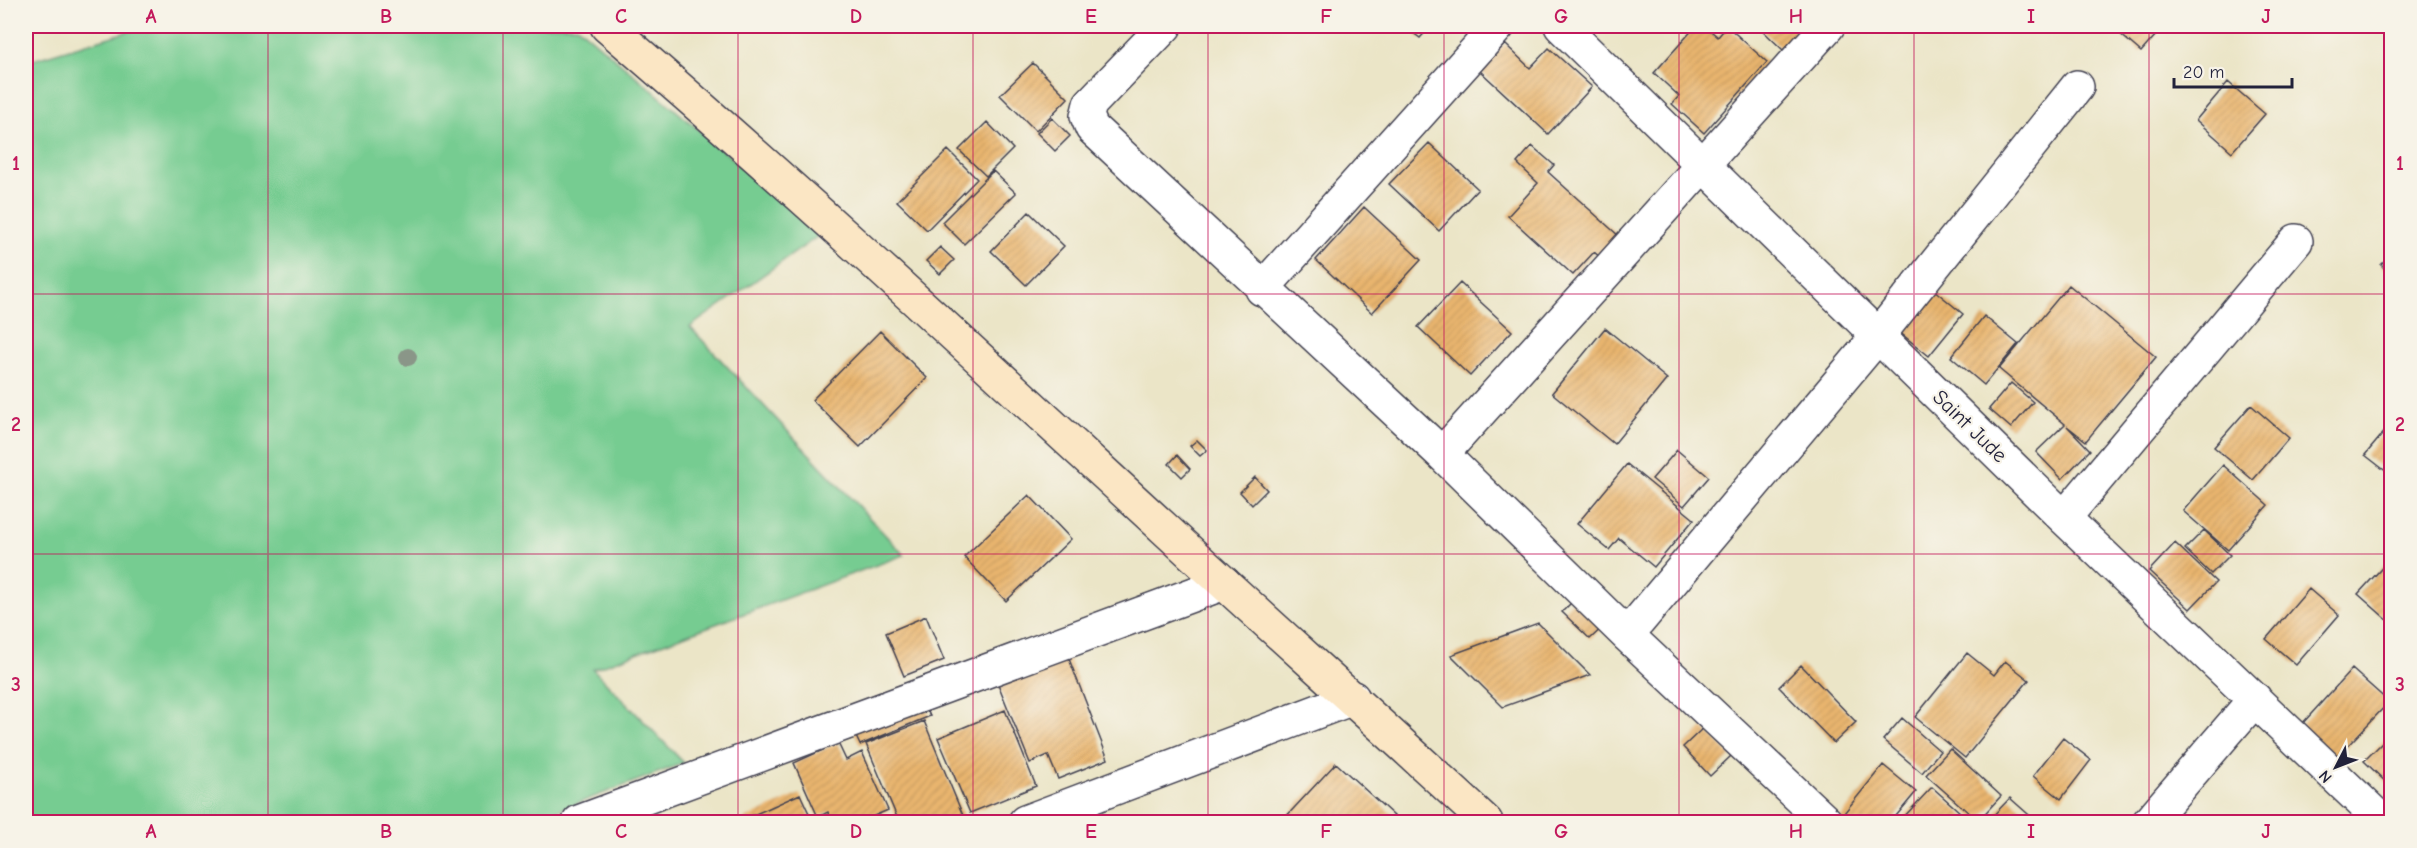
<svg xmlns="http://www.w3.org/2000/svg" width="2417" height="848" font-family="'Comic Neue',sans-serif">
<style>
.green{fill:#76cc91;stroke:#4c7766;stroke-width:1.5}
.building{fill:url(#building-hatch)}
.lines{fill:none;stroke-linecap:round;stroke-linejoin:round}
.street-casing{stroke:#403f50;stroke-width:36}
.secondary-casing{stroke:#403f50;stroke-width:36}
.street{stroke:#fff;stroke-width:33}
.secondary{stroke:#fbe6c4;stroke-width:33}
.tree{fill:#8a9688}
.grid{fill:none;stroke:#c2185b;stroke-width:1.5;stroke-opacity:0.55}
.labels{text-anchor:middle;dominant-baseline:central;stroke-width:4.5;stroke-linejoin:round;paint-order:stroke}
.street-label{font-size:21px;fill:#22223b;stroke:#f7f3e8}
.neatline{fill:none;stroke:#c2185b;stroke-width:2}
.grid-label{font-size:20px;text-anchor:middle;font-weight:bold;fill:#c2185b}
</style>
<defs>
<pattern id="building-hatch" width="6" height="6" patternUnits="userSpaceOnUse" patternTransform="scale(1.5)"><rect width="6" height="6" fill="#e9b56e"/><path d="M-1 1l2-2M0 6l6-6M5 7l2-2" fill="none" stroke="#c89b60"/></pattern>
</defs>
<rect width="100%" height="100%" fill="#f7f3e8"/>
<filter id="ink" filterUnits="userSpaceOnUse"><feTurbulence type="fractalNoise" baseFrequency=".0167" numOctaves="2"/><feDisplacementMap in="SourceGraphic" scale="12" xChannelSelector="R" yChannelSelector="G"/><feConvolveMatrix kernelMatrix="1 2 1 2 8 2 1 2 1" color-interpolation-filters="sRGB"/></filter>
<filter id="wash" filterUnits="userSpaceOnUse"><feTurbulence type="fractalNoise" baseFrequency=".008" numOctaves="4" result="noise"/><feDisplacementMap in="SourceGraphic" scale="24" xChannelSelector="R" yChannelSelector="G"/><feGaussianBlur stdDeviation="1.35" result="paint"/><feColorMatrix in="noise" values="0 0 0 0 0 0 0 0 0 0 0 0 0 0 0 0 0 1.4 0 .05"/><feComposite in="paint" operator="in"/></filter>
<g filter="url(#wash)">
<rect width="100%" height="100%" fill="#ebe5c7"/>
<path class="green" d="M146,26h431l244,208 -131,93 214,228 -311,114 91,94 -156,59h-502v-760z"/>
<g id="blocks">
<path class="building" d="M1404,26h27l-11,12z
M1696,26h9l13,11 9,-11 40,36 -63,71 -32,-29 7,-8 -25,-23z
M1758,26h50l-25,24z
M2111,26h53l-23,26z
M1505,44l25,24 19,-20 43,39 -44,47 -68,-63z
M1033,63l35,35 -32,33 -36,-36z
M2228,82l37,32 -33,38 -36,-32z
M1052,118l18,18 -15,15 -18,-18z
M987,122l26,27 -27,27 -27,-26z
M1429,143l49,46 -39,42 -50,-47z
M1532,146l22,19 -6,7 72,65 -19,21 -7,-6 -21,23 -65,-59 30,-33 -21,-20z
M948,150l29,29 -50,51 -30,-29z
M993,171l23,22 -52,51 -22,-22z
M1364,207l57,53 -49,53 -56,-53z
M1029,212l35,34 -38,39 -35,-34z
M940,247l14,13 -14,14 -14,-13z
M2392,254v21l-11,-10z
M1460,283l52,48 -42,45 -52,-49z
M1927,284l36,30 -34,42 -36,-29z
M2069,285l87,72 -70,84 -19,-15 23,24 -28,29 -26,-27 29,-28 -66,-55z
M1984,316l34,28 -34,41 -33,-28z
M1605,328l62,51 -53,65 -62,-51z
M880,331l47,47 -67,69 -48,-47z
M2011,383l22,19 -22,26 -22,-19z
M2251,405l38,33 -36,42 -39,-33z
M2392,423v53l-27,-21z
M1197,440l10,10 -7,6 -10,-10z
M1677,450l32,27 -25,29 -32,-27z
M1177,455l13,14 -8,8 -13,-13z
M1627,464l67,55 -40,48 -35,-29 -10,12 -32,-26z
M2223,465l45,40 -40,45 -45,-39z
M1255,477l12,13 -15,15 -12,-13z
M1029,495l42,44 -65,62 -42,-44z
M2204,530l26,25 -19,19 -26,-25z
M2175,543l41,39 -26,27 -41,-38z
M2392,557v67l-34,-30z
M2309,589l30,26 -43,50 -30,-26z
M1579,595l28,28 -17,16 -28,-27z
M926,616l18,44 -40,16 -18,-43z
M1538,623l52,52 -87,32 -52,-52z
M1064,646l44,113 -50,20 -10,-24 -18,8 -36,-89z
M1967,653l27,22 11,-14 24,19 -64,78 -50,-41z
M1801,665l55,57 -22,21 -55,-56z
M2352,669l37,33 -53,56 -35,-33z
M922,699l8,17 -70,29 -8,-17z
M1005,710l31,76 -66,27 -32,-75z
M1902,718l38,33 -18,22 -39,-33z
M924,721l40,97 -11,4h-54l-33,-78z
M1703,728l28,28 -21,20 -27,-29z
M2392,733v55l-28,-27z
M2063,738l28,22 -30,39 -28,-23z
M838,743l8,17 16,-8 26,58 -28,12h-27l-5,-10 -10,5 -24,-54z
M1950,749l51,47 -23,25 -52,-46z
M1336,763l58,53 -7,6h-106z
M1883,765l33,27 -25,30h-45l-6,-4z
M1932,787l39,35h-72z
M800,794l13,28h-75z
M2010,798l27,24h-50z"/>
</g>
</g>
<g filter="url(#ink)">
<use href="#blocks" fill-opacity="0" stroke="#403f50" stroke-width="1.5"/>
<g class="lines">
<defs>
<path id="street" d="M1165,26l-75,78 -3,12 5,12 350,326 185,181 199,187
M1561,26l503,492 319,304
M1262,289l236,-263
M1442,454l386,-428
M2064,518l232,-277
M1627,635l250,-298 200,-250
M579,822l645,-239
M1025,822l328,-124
M2149,822l106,-123"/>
<path id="secondary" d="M607,26c190,163 373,333 558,503 106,98 215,194 321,293"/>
</defs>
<use href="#street" class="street-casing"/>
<use href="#secondary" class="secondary-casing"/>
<use href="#street" class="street"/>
<use href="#secondary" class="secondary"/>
</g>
<circle class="tree" cx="408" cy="357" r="9"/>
</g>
<path class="grid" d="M268,26v796M503,26v796M738,26v796M973,26v796M1208,26v796M1444,26v796M1679,26v796M1914,26v796M2149,26v796M26,294h2366M26,554h2366"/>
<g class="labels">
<g class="street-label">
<text transform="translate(1970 426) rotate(44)">Saint Jude</text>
</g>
</g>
<rect width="2417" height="848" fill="none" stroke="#f7f3e8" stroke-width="66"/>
<g transform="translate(2336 767) rotate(228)" stroke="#f7f3e8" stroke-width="4.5" paint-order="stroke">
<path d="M0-4.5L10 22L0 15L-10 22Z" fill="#22223b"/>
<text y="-9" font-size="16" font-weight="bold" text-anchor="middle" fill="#22223b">N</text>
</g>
<path d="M2174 78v9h118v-9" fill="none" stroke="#22223b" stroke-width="3"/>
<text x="2183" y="78" font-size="18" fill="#22223b" stroke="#f7f3e8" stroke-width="4.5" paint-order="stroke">20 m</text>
<rect x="33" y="33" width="2351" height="782" class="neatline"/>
<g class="grid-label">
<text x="151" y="23">A</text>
<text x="386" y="23">B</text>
<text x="621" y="23">C</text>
<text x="856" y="23">D</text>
<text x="1091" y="23">E</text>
<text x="1326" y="23">F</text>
<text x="1561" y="23">G</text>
<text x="1796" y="23">H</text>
<text x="2031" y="23">I</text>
<text x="2266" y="23">J</text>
<text x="16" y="170">1</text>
<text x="2400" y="170">1</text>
<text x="16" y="431">2</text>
<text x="2400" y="431">2</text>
<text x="16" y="691">3</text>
<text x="2400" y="691">3</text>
<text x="151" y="838">A</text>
<text x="386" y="838">B</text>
<text x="621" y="838">C</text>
<text x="856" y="838">D</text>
<text x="1091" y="838">E</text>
<text x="1326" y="838">F</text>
<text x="1561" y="838">G</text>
<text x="1796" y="838">H</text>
<text x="2031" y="838">I</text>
<text x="2266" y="838">J</text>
</g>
</svg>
